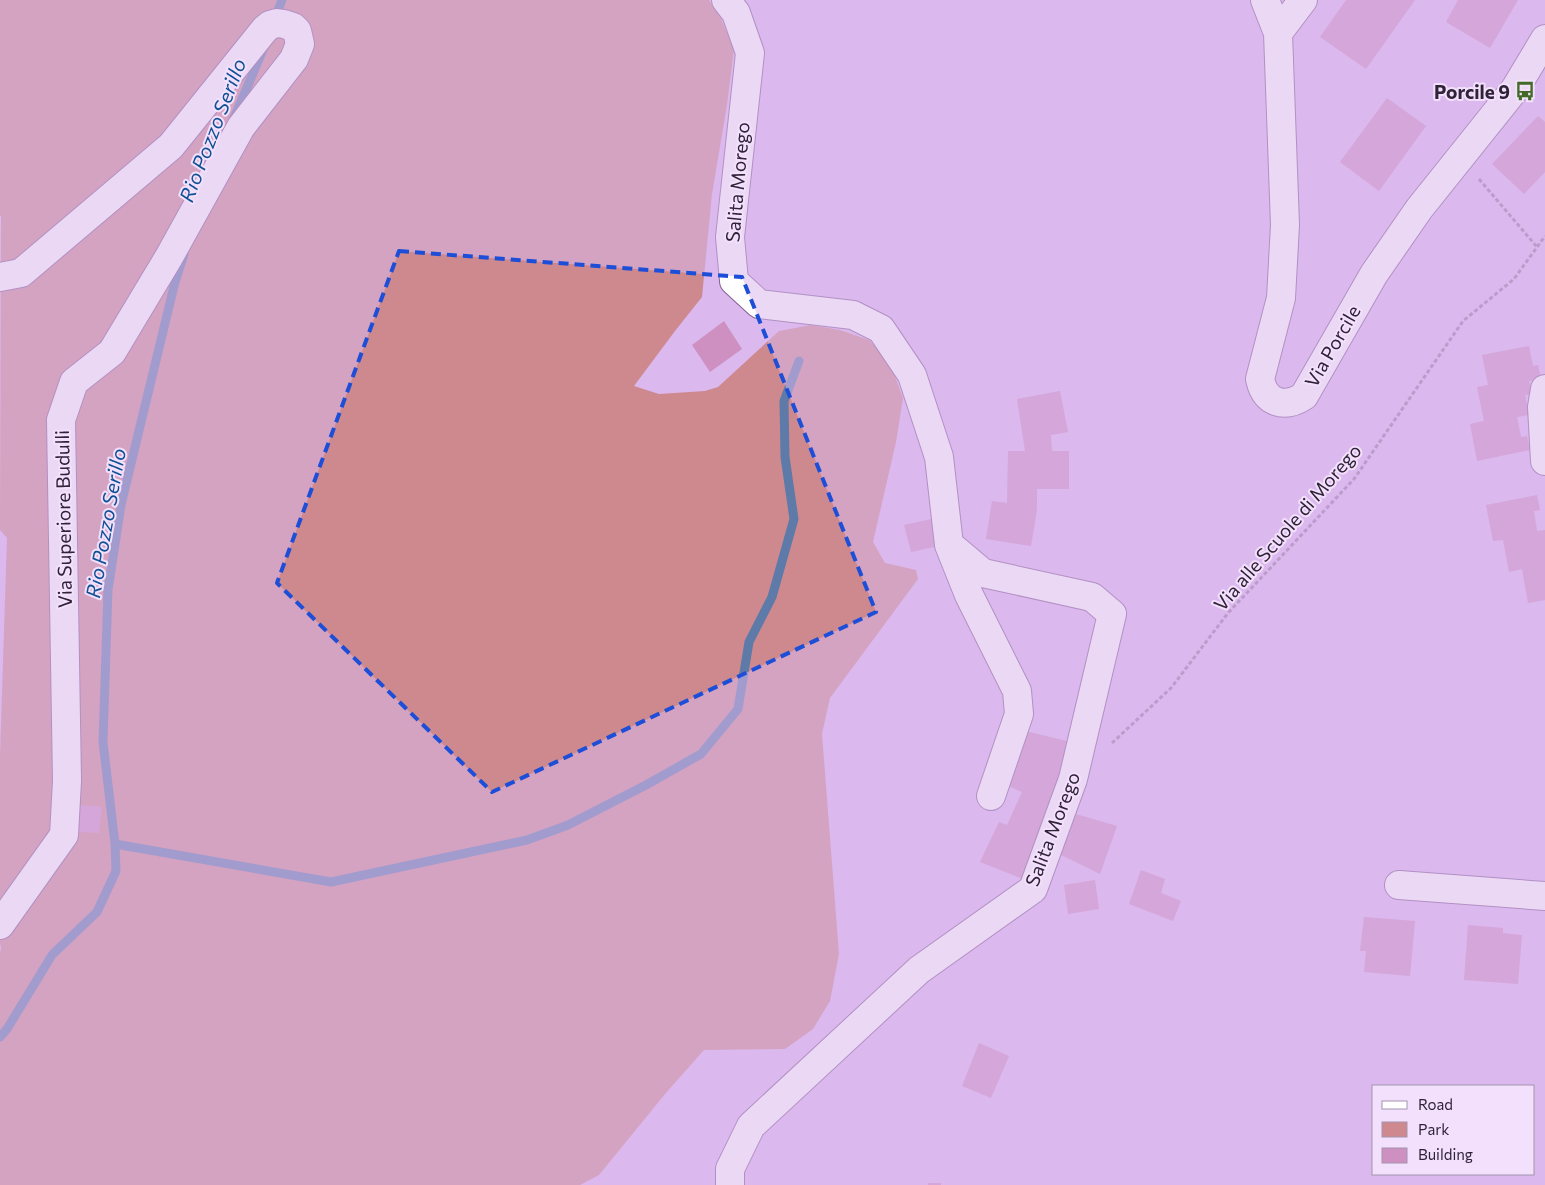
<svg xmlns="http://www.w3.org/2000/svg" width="1545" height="1185" font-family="Commissioner,sans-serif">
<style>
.green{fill:#ce898f}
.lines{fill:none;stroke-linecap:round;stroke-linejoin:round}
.stream{stroke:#5e7aa8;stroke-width:9}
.building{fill:#ce90c1}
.minor-casing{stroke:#816191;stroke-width:30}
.path{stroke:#967ba3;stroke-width:3;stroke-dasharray:4 2.5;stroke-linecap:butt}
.minor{stroke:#fff;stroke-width:28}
.marked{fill:none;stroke:#1d4ed8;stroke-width:4;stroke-dasharray:10 6;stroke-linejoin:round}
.labels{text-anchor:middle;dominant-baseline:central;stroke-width:4;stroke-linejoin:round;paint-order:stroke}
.poi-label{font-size:19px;font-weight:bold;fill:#302237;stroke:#f2e0fc;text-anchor:end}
.street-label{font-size:19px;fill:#302237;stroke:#f2e0fc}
.water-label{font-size:20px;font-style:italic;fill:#0f5094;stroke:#f2e0fc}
</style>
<rect width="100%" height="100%" fill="#dbb8ed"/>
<path class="green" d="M0,0h709l10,14 15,35 -7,56 -15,89 -10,103 -27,34 -41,55 25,8 46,-3 13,-4 61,-56 32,-6 29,5 29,10 21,23 13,35 -7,44 -23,100 12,21 31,7 2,9 -88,119 -8,36 17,220 -9,47 -17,28 -28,20 -81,1 -39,44 -66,81 -19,10h-580v-231l1,-7 -1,-3v-189l7,-217 -7,-8 1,-314h-1z"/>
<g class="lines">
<path class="stream" d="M274,21l8,-21
M234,118l31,-73
M115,844l216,38 196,-42 41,-15 78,-40 55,-31 37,-45 11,-67 23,-45 22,-78 -9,-62 -1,-56 15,-40
M0,1037l7,-8 45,-74 45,-43 19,-41 -1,-27 -12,-102 5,-152 13,-85 54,-223 9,-28"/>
</g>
<path class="building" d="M1346,0h69l-49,69 -46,-32z
M1458,0h60l-28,48 -44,-26z
M1387,98l39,28 -47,65 -39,-29z
M1538,116l7,6v50l-21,22 -32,-30z
M724,321l18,28 -32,23 -18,-27z
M1529,346l4,20 5,-1 3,14 -12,2 3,13 -7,1 4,20 -12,2 4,20 6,-1 3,14 -53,11 -7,-37 14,-3 -7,-34 11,-2 -6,-30z
M1060,391l8,41 -17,3 1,16h17v38h-32v21l-6,36 -45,-7 6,-38 15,2 1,-52h17l-8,-52z
M1537,495l3,15 -6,1 3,20 8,-1v70l-17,3 -6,-34 -13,3 -6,-32 -10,1 -7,-36z
M936,518l7,27 -32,7 -7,-27z
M1021,730l54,13 -52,136 -43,-17 19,-40 8,3 15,-33 -14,-6z
M79,805l23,2 -3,26 -22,-1z
M1069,812l48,14 -17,48 -45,-22z
M1141,870l24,9 -4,14 20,8 -8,20 -44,-17z
M1095,880l4,29 -31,5 -4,-29z
M1364,917l51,4 -5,55 -46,-4 2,-21h-6z
M1468,925l35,3v5l19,2 -4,49 -54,-4z
M979,1043l30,13 -18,42 -29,-12z
M928,1183h13v2h-13z"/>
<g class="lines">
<defs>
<path id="minor" d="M726,0l10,13 14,40 -20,184 4,44 25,23 94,11 28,14 31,46 27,82 10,88 20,50 48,96 2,23 -28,82
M1265,0l13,33 7,192 -4,73 -21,81c5,24 24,30 44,17l70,-122 45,-65 96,-120 30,-50
M1278,33l25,-33
M0,277l21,-4 150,-127 94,-117 5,-4 7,-2 7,1 9,3 4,4 3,13 -6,15 -53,68 -72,130 -57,95 -38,30 -13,38 6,361 -3,54 -64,90
M1545,389l-3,18 3,54
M1399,885l146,11
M730,1185v-16l21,-43 168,-156 114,-81 40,-110 39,-165 -20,-17 -109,-24 -32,-27"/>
</defs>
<use href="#minor" class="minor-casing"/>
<path class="path" d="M1479,179l58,68
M1112,743l59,-55 57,-75 126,-134 109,-158 51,-42 31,-43"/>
<use href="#minor" class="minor"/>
</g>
<path d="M0 0H1545V1185H0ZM399,251l343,26 134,335 -384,180 -215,-209z" fill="#dbb8ed" fill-opacity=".55" fill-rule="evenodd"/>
<path class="marked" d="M399,251l343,26 134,335 -384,180 -215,-209z"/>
<defs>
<symbol id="bus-bare" viewBox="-9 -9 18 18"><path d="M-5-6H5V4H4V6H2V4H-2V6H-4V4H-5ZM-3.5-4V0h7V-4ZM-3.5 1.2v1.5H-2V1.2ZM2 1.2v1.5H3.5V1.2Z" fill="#426a26" stroke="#f2e0fc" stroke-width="2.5" paint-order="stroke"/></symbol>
</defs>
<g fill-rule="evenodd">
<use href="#bus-bare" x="1511" y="77" width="28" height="28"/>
</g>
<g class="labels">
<g class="poi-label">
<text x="1510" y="91">Porcile 9</text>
</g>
<g class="street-label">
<text transform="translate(737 182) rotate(-85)">Salita Morego</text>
<text transform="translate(1332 346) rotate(-60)">Via Porcile</text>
<text transform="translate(63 519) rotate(-91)">Via Superiore Budulli</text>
<text transform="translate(1287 527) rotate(-49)">Via alle Scuole di Morego</text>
<text transform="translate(1052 829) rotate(-69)">Salita Morego</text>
</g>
<g class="water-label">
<text transform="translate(212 130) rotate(-69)">Rio Pozzo Serillo</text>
<text transform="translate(105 523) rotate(-80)">Rio Pozzo Serillo</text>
</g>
</g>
<rect x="1372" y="1085" width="162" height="90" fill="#f2e0fc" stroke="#a494ad"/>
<rect x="1382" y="1101" width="25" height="8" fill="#ffffff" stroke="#a494ad"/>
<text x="1418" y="1110" font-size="15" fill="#302237">Road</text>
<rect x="1382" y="1122" width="25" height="15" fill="#ce898f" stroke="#a494ad"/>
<text x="1418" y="1135" font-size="15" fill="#302237">Park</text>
<rect x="1382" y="1148" width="25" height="15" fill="#ce90c1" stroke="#a494ad"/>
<text x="1418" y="1160" font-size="15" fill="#302237">Building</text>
</svg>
